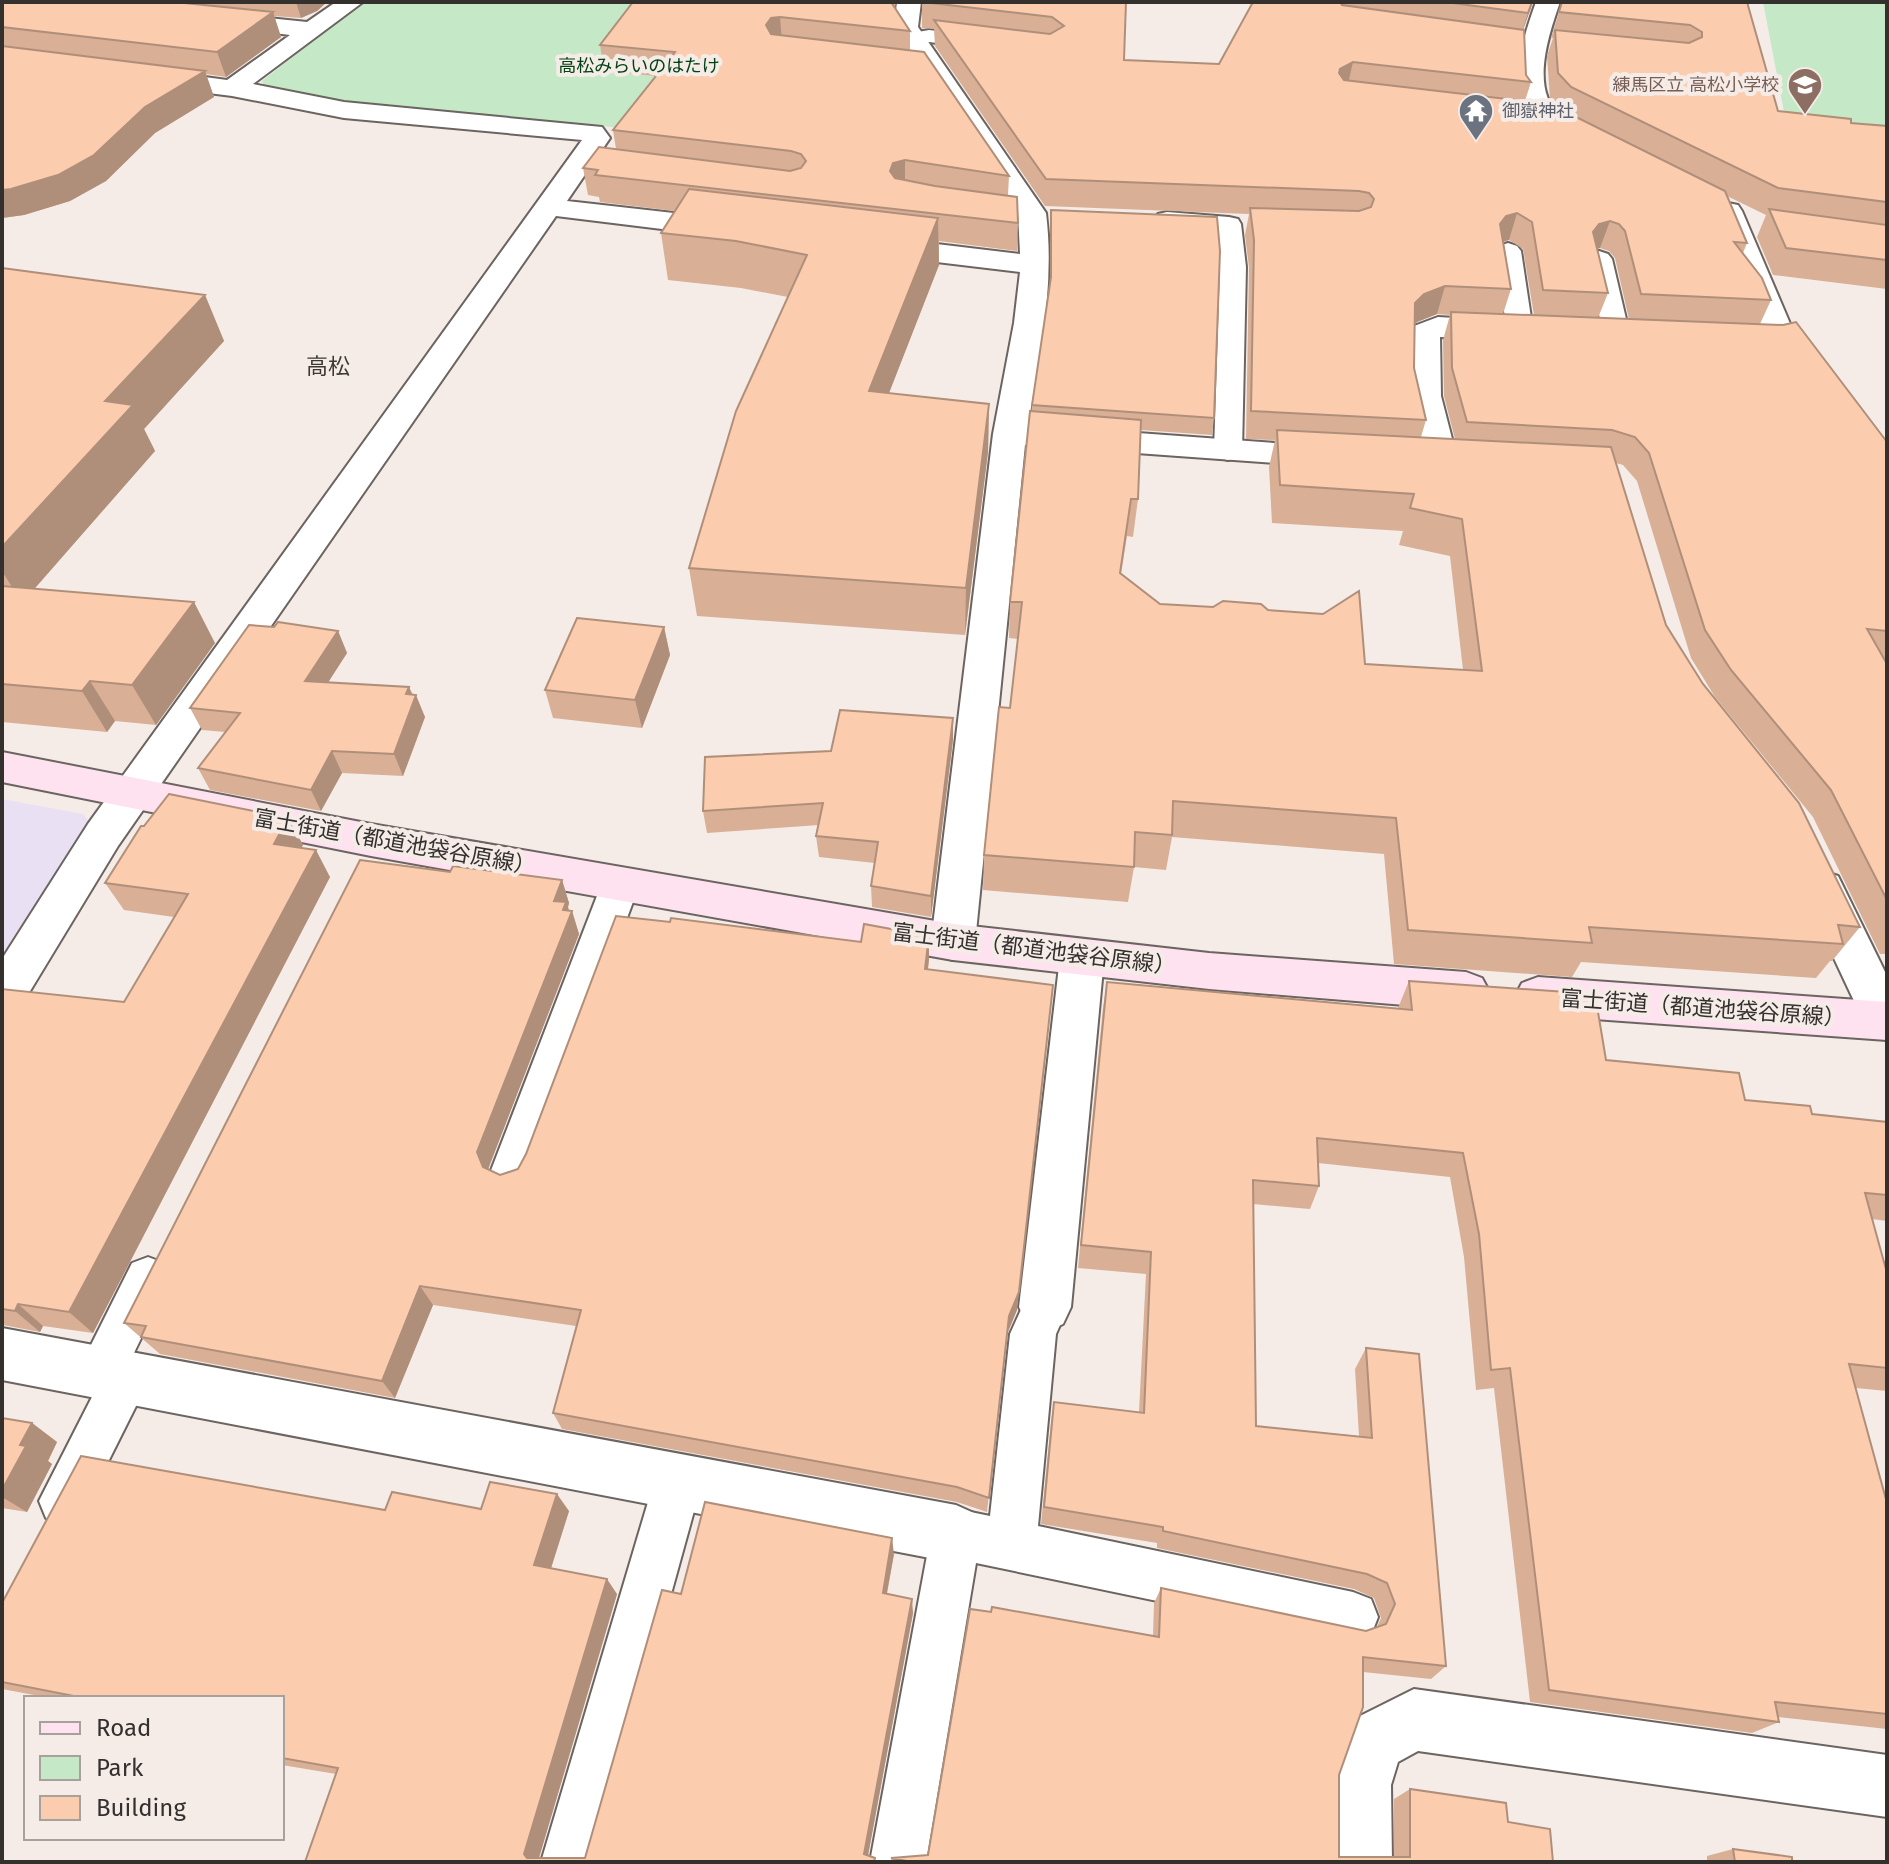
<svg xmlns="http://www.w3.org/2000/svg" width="1889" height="1864" font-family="'Fira Sans','Noto Sans JP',sans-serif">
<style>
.education{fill:#eae0f4}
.green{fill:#c5e9c7}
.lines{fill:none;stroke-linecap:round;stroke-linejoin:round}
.service-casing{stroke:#6b6460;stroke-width:4}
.minor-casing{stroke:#6b6460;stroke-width:4}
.secondary-casing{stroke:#6b6460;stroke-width:4}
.service{fill:#fff;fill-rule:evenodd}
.minor{fill:#fff;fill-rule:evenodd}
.secondary{fill:#fee2f0;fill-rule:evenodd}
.wall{fill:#d9af96;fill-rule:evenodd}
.shaded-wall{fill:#b08f7a}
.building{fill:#fcccae;stroke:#b08f7a;stroke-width:2}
.labels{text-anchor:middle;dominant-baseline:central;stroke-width:8;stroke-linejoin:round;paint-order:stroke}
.far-park-label{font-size:18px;fill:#004213;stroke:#f5ece8}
.far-education-label{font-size:18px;fill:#785e54;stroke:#f5ece8;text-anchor:end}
.far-worship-label{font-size:18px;fill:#5b616d;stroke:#f5ece8;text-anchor:start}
.far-quarter-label{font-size:22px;fill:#3e3834;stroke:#f5ece8}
.street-label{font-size:22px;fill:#33302e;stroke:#f5ece8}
</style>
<rect width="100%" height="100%" fill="#f5ece8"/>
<path class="education" d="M2,799l81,15 8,10 -89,138z"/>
<path class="green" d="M362,2h422l-161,126 -278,-25 -81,-16 -2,-6z
M1763,2h124v141l-99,-10z"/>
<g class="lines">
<defs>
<path id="service" d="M929,30l57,7 11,6 -11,6 -57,-7 -15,2 -11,-6 4,-4z
M1167,212l62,5 9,2 3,5 5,43 -4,184 -4,6 -10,3 -10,-3 -4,-6 6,-184 -3,-37 -59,-6 -3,-5 3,-5z
M1508,243l9,3 4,5 12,80 -4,6h-18l-4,-6 -12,-80 4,-5z
M1599,251l9,3 4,5 18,77 -4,6h-18l-4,-6 -18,-77 4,-5z
M621,869l13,4 6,10 -108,290 -6,13 -15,6 -15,-6 -6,-13 112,-290 6,-10z
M148,1257l16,6 6,15 -38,79 11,5 7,16 -70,140 -17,7 -17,-7 -7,-17 55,-108 -10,-4 -7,-16 55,-110z
M1045,1286l16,6 7,15 -12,27 -18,192 315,66 18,7 7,18 -7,18 -18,7 -377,-79 -50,299h-56l61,-328 8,-17 17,-8 34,7 20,-182 19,-42z
M678,1458l17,7 7,17 -105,380h-56l113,-380 7,-17z"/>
<path id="minor" d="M336,2h27l-110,82 91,18 258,25 8,11 -43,63 160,18 10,3 4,6 -4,6 -10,3 -171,-21 -438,630 -100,165 -16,6v-58l86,-135 494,-684 -238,-22 -112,-22 -79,-10 -9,-3 -4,-5 4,-5 9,-3 74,10 63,-45 -80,-10 -3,-5 3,-5 9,-2 88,9z
M897,2h24l-3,25 128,186c9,72 -6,142 -18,212l302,22 12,3 5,7 -5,7 -12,3 -305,-22 -50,497 -6,13 -16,5 -16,-5 -6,-13 62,-508 21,-111 6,-51 -142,-17 -10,-3 -5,-6 5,-6 10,-3 142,17 -2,-41 -124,-186z
M1536,2h24c-11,32 -31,89 1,114 10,8 25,9 32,20l-4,6c-13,3 -22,-2 -34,-8 -55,-28 -35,-87 -19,-132z
M1728,203l10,2 4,6 52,122 -13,15 -11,2 -48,-3 -5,-7 5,-7 41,-2 -49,-120 4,-6z
M1438,317l70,4 11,2 4,7 -4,7 -11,2 -68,-2 1,59 17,66 -5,7 -12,3 -12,-3 -5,-7 -15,-66 1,-63 4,-7z
M1823,871l15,5 49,100v64l-17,-5 -69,-147 7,-12z
M1082,940l16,5 6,13 -33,349 -8,17 -18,8 -18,-8 -8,-17 41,-349 6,-13z
M2,1328l954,177 20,9 9,20 -9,20 -20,9 -954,-183z
M1414,1689l473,66v62l-469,-66 -20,11 -7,23 1,77h-64l1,-77 23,-65z"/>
<path id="secondary" d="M2,752l369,72 582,100 256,29 257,19 16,6 7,13 -7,13 -16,6 -257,-21 -256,-29 -582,-104 -369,-74z
M1538,977l349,25v38l-349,-25 -16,-6 -7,-13 7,-13z"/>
</defs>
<use href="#service" class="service-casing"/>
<use href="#minor" class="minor-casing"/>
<use href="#secondary" class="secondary-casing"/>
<use href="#service" class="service"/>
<use href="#minor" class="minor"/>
<use href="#secondary" class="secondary"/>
</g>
<path class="wall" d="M2,2h325l-10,9 -16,7 -27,-2 7,21 -55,40 -20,-3 8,23 -59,36 -49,48 -36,20 -46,14 -22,3z
M633,2h263l-1,6 15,23v20l99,125 -1,19 10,28 -1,28 -78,-10v24l-50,128 100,11 -1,48 -23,183 -268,-19 -8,-48 99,-271 -47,-9 -73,-8 -7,-47 14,-22 -75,-9 -1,-5 -11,-2 -5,-27 33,-19 -3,-19 43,-54 -52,-5 -4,-26z
M922,2h204l-2,58 95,4 34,-62h280l-10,28 3,45 5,7 -6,19 33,7 -8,-9 -3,-43 6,-18h-2l11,-36h185l31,109 73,12 36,3v163l-114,-14 -16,-38 9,-22 -39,-19 20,47 -4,10 28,47 -11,24 127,118v218h-3l3,4v290h-7l-67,-137 -98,-120 -24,-39 -54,-177 -14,-16 -7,-2 50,162 37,59 157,243 -28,34h-2l-14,17 -235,-16 -9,15 -178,-13 -10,-110 -212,-17 -6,33 -32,-3 -6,35 -145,-12 1,-35 26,-147 8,-69 -9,-1 1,-36 22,-197 18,-121 1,-74 163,208 -2,17 -71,-5 -3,69 -5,38 -6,-1 -6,38 39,30 108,6 97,54 98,6 -13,-114 -51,-11 4,-14 -131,-8 -3,-56 6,-27 -29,-1 3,-172 -4,-32 4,-21 -204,-8 -110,-160 -1,-17 -12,-1zM1509,240l14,9 11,66 -31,-1 8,-25 -8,-47zM1600,248l9,3 6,7 14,61 -31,-1 10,-25 -11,-44zM1437,314l13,1 -7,25 1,56 11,43 -34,-2 5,-17 -12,-52 1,-44 2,-2z
M2,268l203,27 19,46 -80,88 11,22 -121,138 181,54 -59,82 -41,-4 -8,11 -105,-10z
M664,627l6,28 -28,73 -89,-10 -8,-28z
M338,631l9,22 -19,29 81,5 16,30 -22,59 -61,-3 -21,38 -111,-21 -12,-22 27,-36 -23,-2 -12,-22z
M953,740l-22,177 -59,-10 -1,-21 4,-23 -56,-6 -3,-21 3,-11 -112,8 -4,-22 128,-60z
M288,818l15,27 -2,3 29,29 -237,456 -50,-7 -3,6 -37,-7 -1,1v-337l122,13 50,-85 -50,-7 -19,-27z
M450,872l112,8 7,23 -1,4 1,4h3l7,23 -91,235 12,6 18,-6 343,-227 68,-6v23l-1,11 89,340 -10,24 -20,178 -30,-10 -395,-73 -9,-16 23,-87 -143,-21 -38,93 -235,-44 -36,-31z
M1409,981l197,79 139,40 67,14 75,8v99l-15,-2 15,54v118l-31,-3 31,115v226l-109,-12 1,5 -27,11 -222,-31 -36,-314 -18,2 -12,-133 -14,-80 -132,-14 1,23 -9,23 -57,-5 3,222 103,10 -4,-67 11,-21 80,318 -15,13 -68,-7 -24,103v82h55v-58l16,-10 98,33 45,40h-661l-1,-4 37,-3 225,-219 1,-33 7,-15 205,43 11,-4 4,-9 -7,-20 -20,-9 -197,-41v-5l-116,-19 10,-102 3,-20 85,10 7,-138 -68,-6 25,-260 4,-26 291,26z
M2,1418l30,5 25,19 -9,19 4,3 -25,48 -25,-4z
M481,1509l88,2 -18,57 66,26 -78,264h46l96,-264 213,-40 -7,40 26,19 -45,242 -563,7 31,-88 -54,-9v-67h-232l-48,-9v-86l383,-93z
M1733,1849l59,13h-85v-6z"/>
<path class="shaded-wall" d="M296,2h31l-10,9 -16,7z
M1532,2h1l-13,36 8,-25z
M273,12l8,25 -55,40 -9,-25z
M780,17l2,26 -8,1 -8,-19 5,-7z
M1353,62l-6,26 -13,7 6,-26z
M205,71l9,26 -59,36 -49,48 -36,20 -46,14 -22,3v-28z
M905,160v27l-12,3 -3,-19 3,-8z
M1517,213l-8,27 -11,3 2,-19 6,-8z
M938,218l1,47 -68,174 -2,-48z
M1610,221l-10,27 -11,3 4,-19 6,-8z
M1445,286l-8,28 -20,8 -9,9 7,-28 9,-9z
M205,295l19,46 -80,88 11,22 -133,152 -20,-32v-24l103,-146z
M989,404l-1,48 -23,183 1,-47z
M194,602l21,41 -59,82 -24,-40z
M664,627l6,28 -28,73 -7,-28z
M338,631l9,22 -32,50 -10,-22z
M90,681l25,40 -8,11 -25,-41z
M409,687l5,13 2,-5 9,22 -22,59 -9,-22z
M953,718v22l-22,177v-21z
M332,751l10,22 -21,38 -10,-21z
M288,818l15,27 -15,27 -14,-28z
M316,850l14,27 -237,456 -24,-21z
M562,880l7,23 -1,4 2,8 2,-4 7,23 -92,238 -4,-5 -6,-15 77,-251z
M929,936v23l-4,33v-23z
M1053,985l-36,325 -10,24 -20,178 22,-196z
M420,1286l13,19 -38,93 -13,-17z
M18,1304l25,22 -3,6 -25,-21z
M32,1423l25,19 -9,19 4,3 -25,48 -25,-15v-7l18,-45z
M557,1494l12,17 -22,70 -13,-16z
M892,1538l2,16 -10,54 -1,-15z
M607,1579l10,15 -79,267 -11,-3 -3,-4z
M912,1599l1,14 -46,248 -3,-7z"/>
<path class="building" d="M2,2h172l99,10 -56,40 -215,-25z
M633,2h258l19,29 -130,-14 -9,1 -5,7 5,9 153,18 85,124 -104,-16 -12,3 -3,8 5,7 40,8 82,11 1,26 -423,-48 3,-5 -15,-2 16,-21 191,24 11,-3 5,-7 -5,-7 -10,-3 -178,-21 62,-78 -75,-7z
M922,2h204l-2,58 95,4 34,-62h87l2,3 182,25 2,45 5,7 -178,-20 -13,7 -1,4 5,7 206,24 175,87 22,52 -13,-1 28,36 9,22 -130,-6 -16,-63 -6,-7 -9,-3 -11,3 -6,8 15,61 -65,-3 -11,-68 -15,-9 -11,3 -6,8 11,65 -66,-3 -21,8 -9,9 -1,65 12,52 -175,-9 3,-171 -4,-32 109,3 12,-4 3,-8 -5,-6 -10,-2 -313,-12 -112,-159 116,14 14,-8 -12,-9z
M1445,2h87l-4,11z
M1562,2h185l31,109 73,8v4l36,3v76l-109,-14 -207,-101 -13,-14 -3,-43 134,13 13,-6v-5l-12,-7 -131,-13z
M2,46l203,25 -60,36 -51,48 -36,20 -47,14 -9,1z
M689,189l249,29 -69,173 120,13 -23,184 -277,-20 47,-157 71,-156 -71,-14 -75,-8z
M1769,209l118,16v35l-101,-12z
M1051,210l166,7 3,34 -6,167 -182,-13 19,-128z
M2,268l203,27 -100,106 28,4 -131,142z
M1451,312l332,13 13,-3 91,120v189l-20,-2 20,35v236l-56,-110 -100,-120 -26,-40 -56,-177 -14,-16 -23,-7 -145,-8 -15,-54z
M1030,411l111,9 -3,79h-7l-11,74 40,31 53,3 10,-6 38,3 7,6 55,4 36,-23 6,73 117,7 -20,-152 -52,-11 4,-14 -134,-9 -3,-55 334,17 55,178 37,59 96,119 61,124 -22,-2 5,19 -254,-17 3,16 -184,-13 -12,-112 -223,-17 -1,34 -37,-3 -1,35 -150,-12 15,-148 11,1 12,-106h-12z
M2,586l192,16 -62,83 -42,-4 -8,10 -80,-7z
M577,618l87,9 -29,73 -90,-10z
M278,622l60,9 -33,50 104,6 -3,7 10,1 -22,59 -62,-3 -21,39 -113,-22 42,-55 -50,-5 59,-83 25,2z
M840,710l113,8 -22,178 -60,-10 7,-44 -62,-6 7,-33 -120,8 2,-54 126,-6z
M169,794l119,24 -14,26 42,6 -247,462 -51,-8 -3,7 -13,-2v-320l122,13 64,-108 -83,-11 36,-57h3z
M360,860l90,12 3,-6 109,14 -8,21 12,1 -3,8 9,1 -95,241 6,15 17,8 18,-6 8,-15 90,-238 54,6 1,-4 190,24 3,-18 65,12 -4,33 128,16 -34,307 -10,24 -20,182 -32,-11 -404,-74 28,-103 -161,-24 -38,95 -241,-44 5,-11 -22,-3z
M1409,981l186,13 11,66 133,13 6,27 65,6 2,8 75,8v73l-22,-2 22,80v95l-38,-4 38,139v211l-112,-12 4,20 -230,-32 -39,-322 -19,2 -12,-136 -16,-81 -146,-15 2,48 -66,-6 3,246 116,12 -6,-90 53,6 27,312 -83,-9v50l-24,68v82h71v-68l96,14 2,19 42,7 3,33h-641l-21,-4 37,-3 42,-246 21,3 1,-5 167,30 2,-49 205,43 20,-7 9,-20 -8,-21 -20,-9 -204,-43v-4l-119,-20 10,-105 90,11 7,-161 -70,-7 26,-263 305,28z
M2,1418l30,5 -12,22 6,1 -24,44z
M81,1456l304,54 7,-18 89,17 9,-27 67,12 -23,71 73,14 -83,275 3,4h58l77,-268 19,4 24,-92 187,36 -9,55 29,6 -48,255 11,4 -1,4h-569l33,-94 -56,-10v-60h-198l-82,-16v-79z
M1733,1849l59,8v5h-57z"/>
<defs>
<symbol id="school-pin" viewBox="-11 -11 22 30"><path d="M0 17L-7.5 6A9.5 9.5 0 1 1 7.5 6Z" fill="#8d6e63" stroke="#f5ece8"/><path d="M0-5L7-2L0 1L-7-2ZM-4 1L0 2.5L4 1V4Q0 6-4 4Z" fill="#fff"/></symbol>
<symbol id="temple-pin" viewBox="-11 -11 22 30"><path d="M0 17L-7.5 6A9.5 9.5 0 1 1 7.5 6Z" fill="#6b7280" stroke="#f5ece8"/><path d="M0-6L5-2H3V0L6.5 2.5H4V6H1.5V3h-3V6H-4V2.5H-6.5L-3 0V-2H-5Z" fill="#fff"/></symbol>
</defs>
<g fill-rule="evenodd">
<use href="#school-pin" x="1785" y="65" width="40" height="54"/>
<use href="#temple-pin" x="1456" y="91" width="40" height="54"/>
</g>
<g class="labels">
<g class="far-park-label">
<text x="639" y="66">高松みらいのはたけ</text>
</g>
<g class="far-education-label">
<text x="1779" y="85">練馬区立 高松小学校</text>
</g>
<g class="far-worship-label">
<text x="1502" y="111">御嶽神社</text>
</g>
<g class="far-quarter-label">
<text x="328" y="366">高松</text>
</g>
<g class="street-label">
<text transform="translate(395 842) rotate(10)">富士街道（都道池袋谷原線）</text>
<text transform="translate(1034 949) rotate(7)">富士街道（都道池袋谷原線）</text>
<text transform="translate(1703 1008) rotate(4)">富士街道（都道池袋谷原線）</text>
</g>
</g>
<rect width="1889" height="1864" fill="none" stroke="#33302e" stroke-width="8"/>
<rect x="24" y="1696" width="260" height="144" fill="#f5ece8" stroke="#a7a19e" stroke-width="2"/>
<rect x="40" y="1722" width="40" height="12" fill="#fee2f0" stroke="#a7a19e" stroke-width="2"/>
<text x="96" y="1736" font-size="24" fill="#33302e">Road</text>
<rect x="40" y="1756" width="40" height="24" fill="#c5e9c7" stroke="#a7a19e" stroke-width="2"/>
<text x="96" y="1776" font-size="24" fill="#33302e">Park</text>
<rect x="40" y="1796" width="40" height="24" fill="#fcccae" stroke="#a7a19e" stroke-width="2"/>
<text x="96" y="1816" font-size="24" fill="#33302e">Building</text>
</svg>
